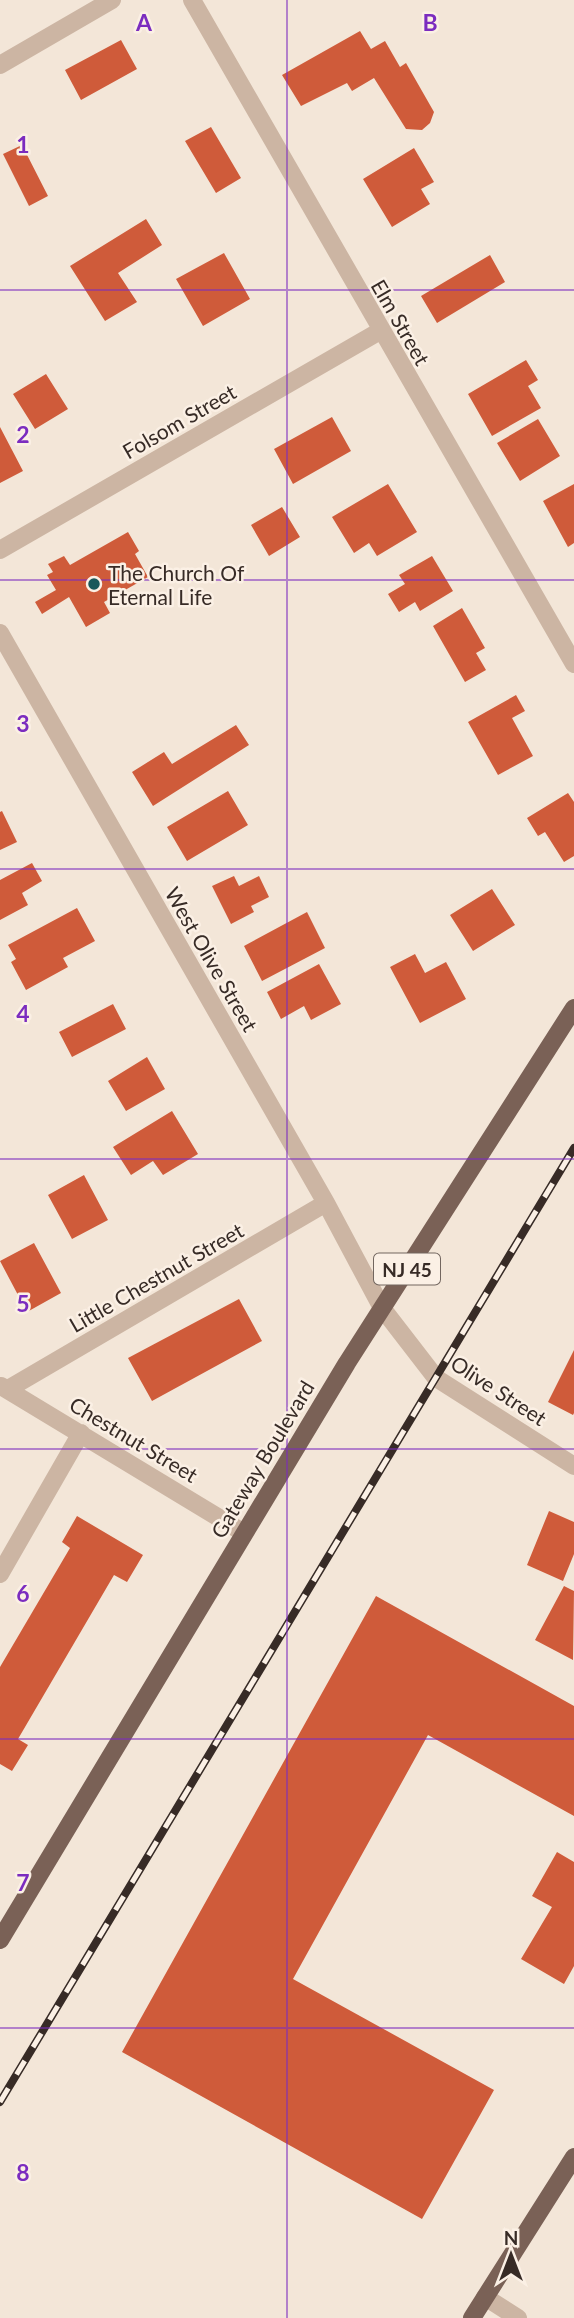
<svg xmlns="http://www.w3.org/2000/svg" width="574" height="2318" font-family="Lato,sans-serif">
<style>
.building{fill:#cf5b3a}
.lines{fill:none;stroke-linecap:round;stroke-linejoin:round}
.minor{stroke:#ccb5a3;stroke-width:18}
.major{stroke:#7a6156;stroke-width:18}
.rail-casing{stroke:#372b26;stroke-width:8}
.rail{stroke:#fbf0e5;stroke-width:5;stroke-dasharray:16;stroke-linecap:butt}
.grid{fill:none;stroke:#7b2cbf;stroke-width:2;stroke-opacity:0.55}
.poi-dot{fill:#18585b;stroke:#fbf0e5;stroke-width:2.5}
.labels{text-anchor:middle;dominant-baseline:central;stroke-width:5;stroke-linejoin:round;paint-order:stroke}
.shield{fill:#fbf0e5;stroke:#72665f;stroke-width:2}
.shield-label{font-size:19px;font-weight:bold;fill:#372b26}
.street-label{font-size:21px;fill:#372b26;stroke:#fbf0e5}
.poi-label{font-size:21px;fill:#372b26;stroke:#fbf0e5;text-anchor:start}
.grid-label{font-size:23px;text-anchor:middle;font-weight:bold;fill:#7b2cbf;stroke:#fbf0e5;stroke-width:5;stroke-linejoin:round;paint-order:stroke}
</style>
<rect width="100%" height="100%" fill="#f3e6d8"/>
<path class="building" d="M360,31l11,18 14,-8 15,26 6,-4 28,49 -4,11 -8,7 -16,-1 -32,-51 -22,13 -5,-8 -46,23 -19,-31z
M121,40l16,29 -56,31 -16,-30z
M211,127l30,51 -25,15 -31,-52z
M22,145l26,51 -19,10 -26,-52z
M414,148l20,34 -13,7 9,15 -38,23 -29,-48z
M146,219l16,26 -44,28 19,29 -32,19 -35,-55z
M224,253l26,46 -47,27 -27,-47z
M490,255l15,27 -68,41 -16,-27z
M526,360l12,20 -10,6 13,22 -49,28 -24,-42z
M46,374l22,35 -33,20 -22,-35z
M332,417l19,34 -58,33 -19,-35z
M538,419l22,37 -40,25 -23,-38z
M0,427l23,44 -23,12z
M388,484l29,48 -40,24 -8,-13 -15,10 -22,-36z
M574,484v59l-6,4 -25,-46z
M282,507l18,30 -31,19 -18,-31z
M128,532l11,19 -4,3 13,23 -44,25 6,11 -24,14 -17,-30 -27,17 -7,-12 21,-12 -9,-15 6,-3 -5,-8 16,-8 6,9z
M432,556l21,35 -33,20 -5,-9 -16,10 -11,-18 17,-10 -6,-9z
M462,608l23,40 -9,5 10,17 -21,12 -32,-56z
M516,695l9,16 -13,7 21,38 -35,19 -30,-53z
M236,725l13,20 -96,61 -21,-34 32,-20 8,12z
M228,791l20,34 -61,36 -20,-34z
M568,793l6,9v54l-10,6 -19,-30 -7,4 -11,-18z
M2,811l15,31 -17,8v-38z
M32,863l10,18 -20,12 6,12 -28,15v-40z
M234,876l5,10 20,-10 10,21 -18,9 3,6 -23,12 -19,-38z
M492,889l23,36 -42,26 -23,-36z
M77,908l18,33 -32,17 5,9 -42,23 -15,-28 5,-3 -8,-14z
M307,912l18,36 -63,33 -18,-35z
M415,954l10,19 21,-11 20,37 -46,24 -30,-56z
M319,964l22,40 -30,16 -7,-14 -23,13 -14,-27z
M113,1004l13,25 -54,28 -13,-25z
M147,1057l18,32 -39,22 -18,-30z
M172,1111l26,43 -35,21 -10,-14 -22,14 -18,-28z
M84,1175l24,45 -36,19 -24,-44z
M34,1243l27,50 -34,19 -27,-51z
M239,1299l23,42 -110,60 -24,-43z
M574,1350v63l-1,2 -25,-13z
M549,1511l25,11v32l-11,27 -36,-16z
M77,1516l66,39 -16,27 -13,-7 -96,164 10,6 -16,26 -12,-7v-97l70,-119 -8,-6z
M564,1586l10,5 -1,69 -38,-20z
M376,1596l198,110v110l-146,-81 -135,244 201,111 -72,129 -300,-167z
M557,1852l17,10v104l-10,18 -43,-25 31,-52 -20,-11z"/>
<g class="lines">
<path class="minor" d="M192,0l382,664
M0,65l112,-65
M0,550l380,-219
M0,633l326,570 56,105 54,70 138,88
M1,1386l243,147
M8,1389l318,-186
M0,1574l81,-141
M485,2297l33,21"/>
<path class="major" d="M0,1940l347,-577 227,-355
M472,2318l102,-161"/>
<defs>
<path id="rail" d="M0,2102l574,-954"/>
</defs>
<use href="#rail" class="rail-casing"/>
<use href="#rail" class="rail"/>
</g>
<path class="grid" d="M287,0v2318M0,290h574M0,580h574M0,869h574M0,1159h574M0,1449h574M0,1739h574M0,2028h574"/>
<circle class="poi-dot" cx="94" cy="584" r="7"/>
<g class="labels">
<rect class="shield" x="374" y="1253.5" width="66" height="31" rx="5"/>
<g class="shield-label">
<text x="407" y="1269">NJ 45</text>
</g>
<g class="street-label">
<text transform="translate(401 322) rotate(60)">Elm Street</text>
<text transform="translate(179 421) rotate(-30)">Folsom Street</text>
<text transform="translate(212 959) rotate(60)">West Olive Street</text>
<text transform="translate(156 1277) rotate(-30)">Little Chestnut Street</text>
<text transform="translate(499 1390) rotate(33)">Olive Street</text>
<text transform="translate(134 1439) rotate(31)">Chestnut Street</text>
<text transform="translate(262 1459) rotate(-59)">Gateway Boulevard</text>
</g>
<g class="poi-label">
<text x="108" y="572">The Church Of<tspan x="108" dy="24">Eternal Life</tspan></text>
</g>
</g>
<g class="grid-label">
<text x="144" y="31">A</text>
<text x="430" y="31">B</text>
<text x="23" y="153">1</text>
<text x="23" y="443">2</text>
<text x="23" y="732">3</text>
<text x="23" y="1022">4</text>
<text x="23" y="1312">5</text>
<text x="23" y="1602">6</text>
<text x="23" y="1891">7</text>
<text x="23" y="2181">8</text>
</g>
<g transform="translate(511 2255)" stroke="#fbf0e5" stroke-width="5" paint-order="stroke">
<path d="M0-5L12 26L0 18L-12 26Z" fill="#372b26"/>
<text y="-10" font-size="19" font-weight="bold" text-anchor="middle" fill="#372b26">N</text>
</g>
</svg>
